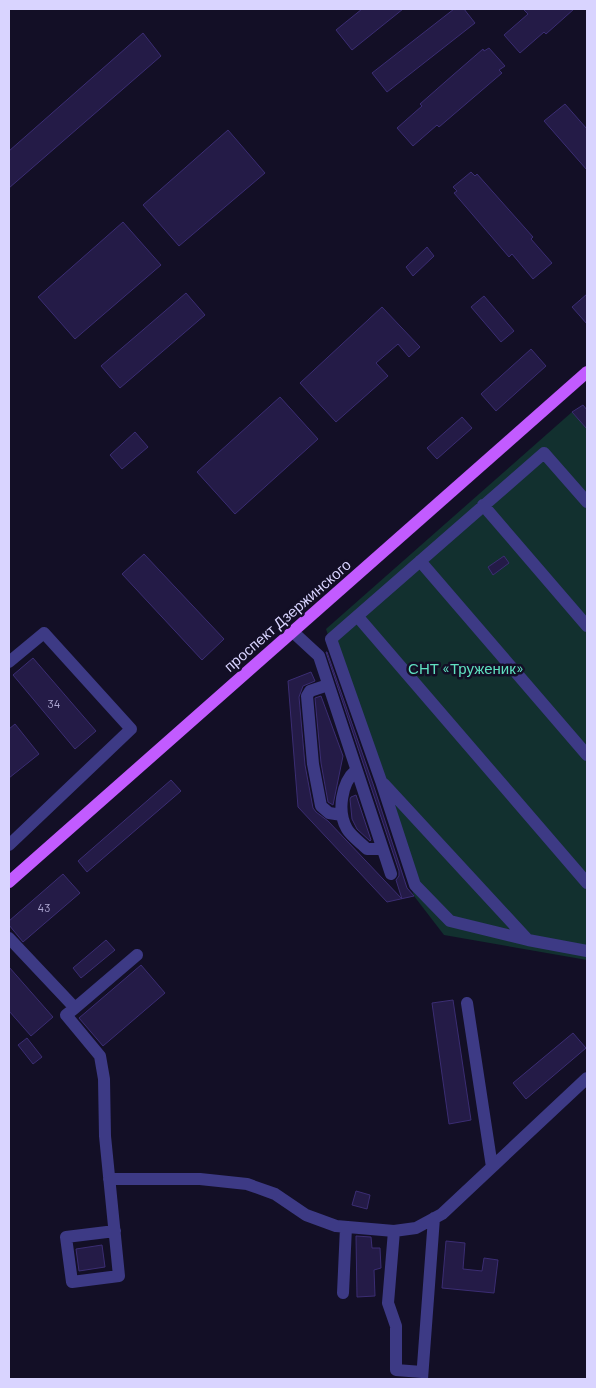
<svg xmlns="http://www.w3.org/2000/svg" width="596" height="1388" font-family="Barlow,sans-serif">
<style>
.green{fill:#12302f}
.building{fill:#241b47;stroke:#3b2d73}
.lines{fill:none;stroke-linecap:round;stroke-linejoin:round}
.minor{stroke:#3d3a85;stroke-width:12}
.major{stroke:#c25bff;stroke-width:12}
.labels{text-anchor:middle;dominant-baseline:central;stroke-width:5;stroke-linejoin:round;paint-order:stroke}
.number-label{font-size:12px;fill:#aca6d1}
.street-label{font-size:15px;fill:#d9d4ff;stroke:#130f26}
.park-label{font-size:15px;fill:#5fe0c0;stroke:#130f26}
</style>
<rect width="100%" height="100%" fill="#130f26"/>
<path class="green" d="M572,412l15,17v531l-143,-25 -30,-39 -88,-267z"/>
<path class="building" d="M362,9h41l-51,41 -16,-20z
M454,9h10l11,14 -88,69 -15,-19z
M523,9h51l-28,25 -2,-2 -24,21 -16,-18 24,-21z
M143,33l18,23 -152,132v-37z
M489,48l16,18 -6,4 3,3 -63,54 -2,-2 -24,21 -16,-18 25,-22 -2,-2 33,-29 30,-26 1,2z
M565,104l22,25v41l-43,-49z
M228,130l37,43 -86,73 -36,-41z
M471,172l4,4 2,-2 56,63 -2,2 21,24 -19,16 -21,-25 -3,3 -55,-64 3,-2 -4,-4z
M123,222l38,43 -86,74 -37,-42z
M427,247l7,9 -21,20 -7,-9z
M186,293l19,22 -85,73 -19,-22z
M587,294v30l-15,-17z
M484,296l30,35 -13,11 -30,-35z
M382,307l38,40 -11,10 -11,-13 -22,19 12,13 -52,46 -36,-39z
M531,349l15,17 -50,45 -15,-17z
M280,397l38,42 -83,75 -38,-42z
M583,405l4,5v19l-15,-17z
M462,417l10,11 -35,31 -10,-11z
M135,432l13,15 -26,22 -12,-14z
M144,554l80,85 -22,21 -80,-86z
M504,556l5,7 -16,12 -5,-8z
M326,652h1l46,132 34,104 7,8 -27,6 -89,-95 -10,-126 23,-9 4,9 -12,5 -4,11 6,68 8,43 3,4 12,9 74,78 -6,-19 3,-4v-5z
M33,658l63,73 -21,18 -62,-74z
M321,696l22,60 -10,49 -5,-3 -7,-39 -6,-65z
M15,724l24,30 -30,24v-49z
M171,780l10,11 -94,81 -9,-11z
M356,795l15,45 -1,1 -13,-12 -5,-10 -2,-20 1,-2z
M63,874l17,19 -57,49 -14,-17v-4z
M106,940l9,10 -34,28 -8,-10z
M141,965l24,28 -62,53 -24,-28z
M9,967l44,50 -22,19 -22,-25z
M453,1000l18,120 -22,4 -17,-121z
M573,1033l13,15 -60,51 -13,-16z
M27,1038l15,19 -9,7 -15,-19z
M356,1191l14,4 -3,14 -15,-4z
M356,1236l15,1 1,11h8l1,20 -7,2 1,26 -18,1z
M446,1241l19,2 -2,26 19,2 2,-13 14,2 -4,33 -52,-5z
M102,1245l3,22 -26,4 -3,-22z"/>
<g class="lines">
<path class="minor" d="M587,502l-43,-49 -213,186 50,142 34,104 35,36 78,19 59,11
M483,505l104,121
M420,561l167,194
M358,617l229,266
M293,632l26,24 72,218
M9,662l35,-29 87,96 -122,116
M328,685l-18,6 -3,5 6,68 8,42 8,7 13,2
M356,770c-15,13 -19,42 -9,59 4,7 14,14 20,20h15
M384,784l144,156
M9,938l66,70 -9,7 34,41 4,23 1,57 14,140 -47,6 -6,-45 49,-6
M467,1003l25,164
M75,1008l62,-53
M109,1179h91l47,5 28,10 31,21 30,11 58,5 22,-3 26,-14 145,-136
M394,1231l-6,72 8,23v44l26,2
M343,1293l3,-66
M422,1379l12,-161"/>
<path class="major" d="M9,882l578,-510"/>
</g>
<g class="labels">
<g class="number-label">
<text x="54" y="703">34</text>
<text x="44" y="907">43</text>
</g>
<g class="street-label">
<text transform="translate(287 615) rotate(-41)">проспект Дзержинского</text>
</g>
<g class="park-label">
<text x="466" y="668">СНТ «Труженик»</text>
</g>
</g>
<rect width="596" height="1388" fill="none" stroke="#d9d4ff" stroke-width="20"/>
</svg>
